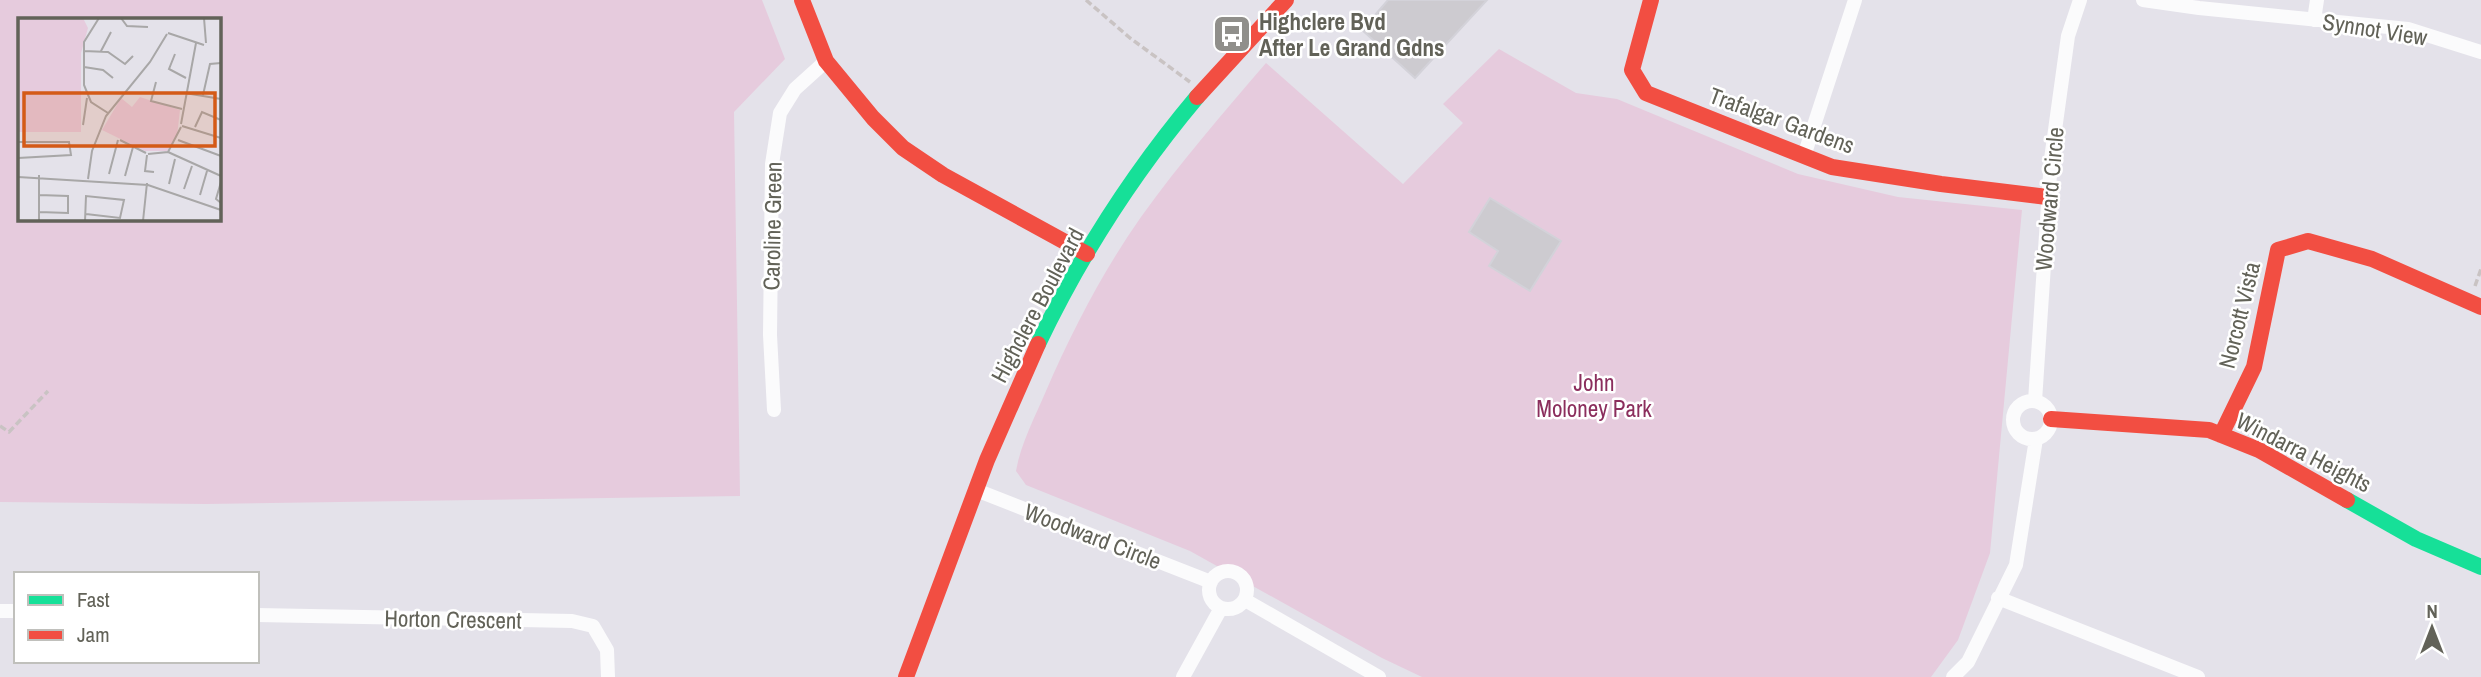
<svg xmlns="http://www.w3.org/2000/svg" width="2481" height="677" font-family="'Archivo Narrow',sans-serif">
<style>
.green{fill:#e6cbdd;fill-rule:evenodd}
.building{fill:#cdcbd0;stroke:#d3d2d9;stroke-width:2}
.lines{fill:none;stroke-linecap:round;stroke-linejoin:round}
.path{stroke:#c9c3c3;stroke-width:3.5;stroke-dasharray:7 3.5;stroke-linecap:butt}
.street{stroke:#fbfbfc;stroke-width:14}
.fast{stroke:#16e098;stroke-width:16}
.jam{stroke:#f24e42;stroke-width:16}
.labels{text-anchor:middle;dominant-baseline:central;stroke-width:5;stroke-linejoin:round;paint-order:stroke}
.poi-label{font-size:23px;font-weight:bold;fill:#626258;stroke:#fff;text-anchor:start}
.street-label{font-size:23px;fill:#626258;stroke:#fff}
.park-label{font-size:23px;fill:#8b2e5d;stroke:#fff}
.inset-road{fill:none;stroke:#a8a7a7;stroke-width:2}
.view{fill:#d45a17;fill-opacity:0.15;stroke:#d45a17;stroke-width:3.5}
.inset-edge{fill:none;stroke:#626258;stroke-width:3.5}
</style>
<rect width="100%" height="100%" fill="#e4e2ea"/>
<path class="green" d="M0,0h762l23,59 -51,53 6,384 -534,8 -206,-2zM19,19h200v200h-200z
M1499,49l77,44 41,6 181,75 100,23 124,13 -32,343 -32,87 -27,37h-509l-40,-19 -192,-107 -164,-66 -10,-14c5,-28 19,-54 30,-80 26,-60 57,-120 95,-174 38,-53 82,-104 125,-154l137,121 60,-61 -20,-19z"/>
<path class="building" d="M1388,0h99l-72,78 -53,-48z
M1490,198l71,43 -31,50 -41,-25 9,-15 -29,-19z"/>
<g class="lines">
<path class="path" d="M1086,0l44,38 60,44
M2475,286l6,-17
M0,426l9,6 39,-41"/>
<path class="street" d="M2143,0l56,8 209,21 73,23
M2314,20l3,-20
M1804,156l51,-156
M2013 420a19 19 0 1 1 38 0a19 19 0 1 1-38 0Z
M2035,401l16,-242 17,-123 12,-36
M774,410l-4,-75 2,-171 8,-51 15,-24 31,-28
M976,490l235,92
M1209 590a19 19 0 1 1 38 0a19 19 0 1 1-38 0Z
M1998,598l200,79
M1245,600l134,77
M0,611h16
M257,615l315,6 21,5 14,24 1,27
M1183,677l38,-69
M1953,677l15,-15 48,-97 20,-126"/>
<path class="fast" d="M1038,344c42,-88 96,-172 159,-247
M2347,500l69,39 65,28"/>
<path class="jam" d="M802,0l24,61 47,57 30,30 40,27 144,79
M1651,0l-19,70 14,23 186,74 109,17 106,13
M1197,97l89,-97
M2051,419l158,11 50,20 88,50
M2221,435l33,-68 24,-117 30,-9 64,18 109,48
M906,677l81,-217 51,-116"/>
</g>
<defs>
<symbol id="bus-square" viewBox="-11 -11 22 22"><rect x="-9" y="-9" width="18" height="18" rx="4" fill="#908f8b" stroke="#fff"/><path d="M-5-6H5V4H4V6H2V4H-2V6H-4V4H-5ZM-3.5-4V0h7V-4ZM-3.5 1.2v1.5H-2V1.2ZM2 1.2v1.5H3.5V1.2Z" fill="#fff"/></symbol>
</defs>
<g fill-rule="evenodd">
<use href="#bus-square" x="1210" y="12" width="44" height="44"/>
</g>
<g class="labels">
<g class="poi-label">
<text x="1259" y="21">Highclere Bvd<tspan x="1259" dy="26">After Le Grand Gdns</tspan></text>
</g>
<g class="street-label">
<text transform="translate(2375 29) rotate(9)">Synnot View</text>
<text transform="translate(1782 120) rotate(20)">Trafalgar Gardens</text>
<text transform="translate(2049 199) rotate(-85)">Woodward Circle</text>
<text transform="translate(772 226) rotate(-89)">Caroline Green</text>
<text transform="translate(1037 305) rotate(-62)">Highclere Boulevard</text>
<text transform="translate(2239 315) rotate(-76)">Norcott Vista</text>
<text transform="translate(2304 452) rotate(27)">Windarra Heights</text>
<text transform="translate(1093 536) rotate(21)">Woodward Circle</text>
<text transform="translate(453 619) rotate(1)">Horton Crescent</text>
</g>
<g class="park-label">
<text x="1594" y="382">John<tspan x="1594" dy="26">Moloney Park</tspan></text>
</g>
</g>
<g transform="translate(18 18)">
<rect width="203" height="203" fill="#e4e2ea"/>
<path d="M0,0h65l5,10 -7,25v79h-63zM122,79l40,13 -3,26 -10,15h-22l-43,-21 19,-32 11,9z" fill="#e6cbdd"/>
<path class="inset-road" d="M81,0l-15,24v43l7,17 17,11M103,0l6,8 21,1M186,0l2,25M150,15l36,12M66,33l24,1 17,12 8,-8M83,33l10,-19M157,36l-6,15 17,9M66,49l19,3 10,8M138,64l-5,19 31,8M167,75l36,6M185,77l7,-31 11,-1M163,106l15,-81M65,107l4,-27M164,108l39,12M177,109l7,-15 19,8M102,122l26,13M160,122l43,16M0,124h51l2,13 -53,3M150,134l53,24M130,136l20,-2 13,-25M129,137l-2,16 9,1M91,156l9,-34M107,158l8,-29M0,159l130,8 73,25M70,161l4,-28 14,-35 44,-54 17,-28M203,164l-5,17 5,4M151,166l6,-25M166,171l8,-23M21,177l29,1v17l-29,-1M182,177l7,-24M21,203v-46M67,203l1,-25 38,4 -4,18 -34,-4M125,203l4,-38"/>
<path class="view" d="M6,75h191v53h-191z"/>
<rect width="203" height="203" class="inset-edge"/>
</g>
<rect x="14" y="572" width="245" height="91" fill="#ffffff" stroke="#c0c0bc" stroke-width="2"/>
<rect x="28" y="595" width="35" height="10" fill="#16e098" stroke="#c0c0bc" stroke-width="2"/>
<text x="77" y="607" font-size="21" fill="#626258">Fast</text>
<rect x="28" y="630" width="35" height="10" fill="#f24e42" stroke="#c0c0bc" stroke-width="2"/>
<text x="77" y="642" font-size="21" fill="#626258">Jam</text>
<g transform="translate(2432 628)" stroke="#ffffff" stroke-width="5" paint-order="stroke">
<path d="M0-5L12 26L0 18L-12 26Z" fill="#626258"/>
<text y="-10" font-size="19" font-weight="bold" text-anchor="middle" fill="#626258">N</text>
</g>
</svg>
